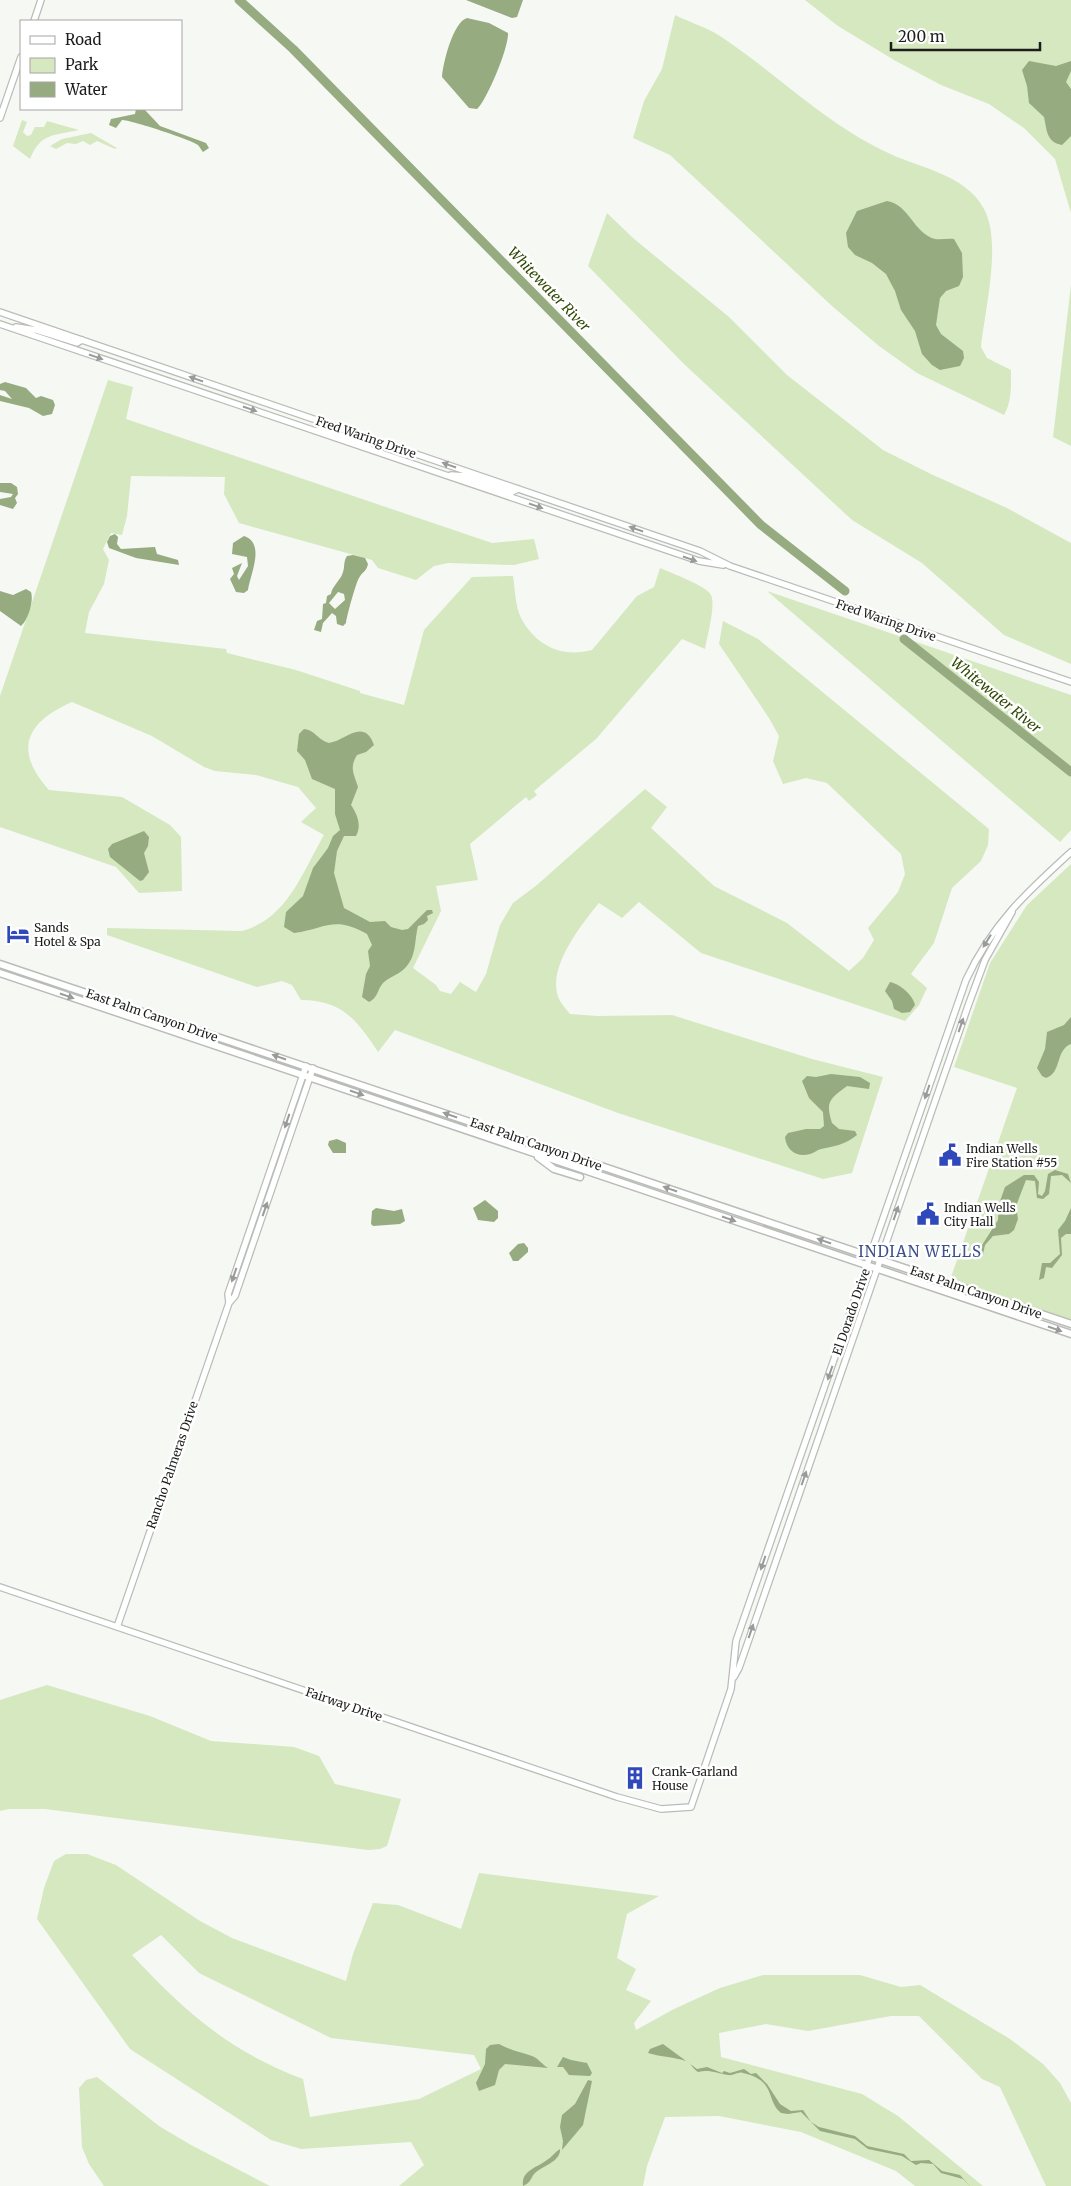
<svg xmlns="http://www.w3.org/2000/svg" width="1071" height="2186" font-family="Merriweather,serif">
<style>
.green{fill:#d5e8c0;fill-rule:evenodd}
.water{fill:#96ab80;fill-rule:evenodd}
.lines{fill:none;stroke-linecap:round;stroke-linejoin:round}
.river{stroke:#96ab80;stroke-width:9}
.secondary-casing{stroke:#babcb8;stroke-width:8}
.primary-casing{stroke:#babcb8;stroke-width:9}
.secondary{stroke:#fff;stroke-width:5.5}
.primary{stroke:#fff;stroke-width:6}
.oneway{fill:#999a99}
.labels{text-anchor:middle;dominant-baseline:central;stroke-width:5;stroke-linejoin:round;paint-order:stroke}
.street-label{font-size:12px;fill:#1d1e1c;stroke:#fff}
.poi-label{font-size:12px;fill:#1d1e1c;stroke:#fff;text-anchor:start}
.water-label{font-size:14px;font-style:italic;fill:#2e4702;stroke:#fff}
.quarter-label{font-size:15px;letter-spacing:1px;fill:#3d508b;stroke:#fff}
</style>
<rect width="100%" height="100%" fill="#f6f8f4"/>
<path class="green" d="M805,0h266v213l-16,-54 -31,-31 -35,-24 -48,-19 -47,-25 -56,-34z
M675,15c16,8 34,13 48,23 55,37 101,84 161,113 33,17 81,22 100,58 18,33 1,100 -3,138l6,11 24,12c0,16 1,31 -7,45l-87,-42 -38,-27 -47,-40 -162,-151 -37,-17 11,-37 18,-32z
M22,120l5,2 -4,10 4,4 4,-1 4,-8h9l3,-6 32,9c-25,6 -38,2 -49,29l-17,-13z
M91,133l26,15 -2,1 -18,-8 -7,4 -7,-4 -7,3 -9,-1 -11,6 -6,-3 12,-7z
M607,213l26,25 96,79 58,58 96,75 50,25 74,33 64,35v121l-67,-29 -82,-72 -70,-43 -168,-156 -96,-98z
M1071,285v161l-18,-9z
M108,380l25,7 -7,32 366,124 42,-4 5,20 -25,6 -66,-2 -14,3 -18,14 -38,-12 -6,-8 -133,-37 -15,-29 1,-17 -94,-1 -4,40 -5,19 -11,-2 -8,16 6,11 -5,24 -15,28 -4,21 141,16 1,4 69,17 64,21v2l44,12 20,-75 48,-53 41,-1c2,12 2,30 8,42 15,28 41,40 71,32l45,-54 17,-9 6,-19c11,5 47,18 51,27 5,10 -4,42 -6,54l-23,-10 -86,100 -62,52 3,4 -8,6 -3,-4 -56,47 8,36 -42,6 5,25 -28,57 23,17 4,6 11,3 9,-12 16,10 10,-18 14,-49 13,-22 24,-18 108,-96 22,18 -16,21 63,58 73,37 62,48 14,-13 11,-18 -6,-12 30,-36 7,-18 -4,-20 -74,-71 -21,-5 -23,6 -10,-23 6,-25 -10,-18 -50,-74 4,-23 35,18 231,190 -1,16 -7,16 -29,27 -18,55 -23,31 16,14 -8,17 -14,16 -204,-68 -62,-51 -17,16 -23,-15c-18,22 -55,68 -39,98 3,5 7,9 10,13l28,2 74,-1 140,44 71,18 -31,96 -29,6 -205,-66 -223,-83 -17,22c-21,-32 -36,-52 -77,-52l-9,-15 -10,-4 -25,6 -150,-52v-7l135,3c45,-12 60,-58 82,-96l-23,-13 15,-14 -18,-21 -42,-12 -41,-4 -11,-4 -52,-31 -80,-34c-46,20 -59,48 -23,88l73,7 48,28 11,12 1,54 -43,2 -23,-26 -116,-40v-131z
M767,591l304,104v135l-11,12z
M1071,864v457l-121,-41 67,-192 -63,-21 36,-104 37,-58z
M47,1685l103,31 61,25 83,6 25,9 16,28 66,15 -14,47 -7,3 -12,1 -323,-41h-36l-9,2v-111z
M66,1854h21l29,11 84,56 32,17 114,43 7,-27 20,-51 25,2 63,24 18,-56 180,23 -32,18 -10,44 19,11 -10,21 25,11 -17,22 2,7 38,-21 46,-21 43,-13h97l41,12 19,-2 90,54 33,25 17,19 11,20v83h-25l-46,-99 -18,-8 -63,-63h-28l-83,15 -42,-7 -47,9 2,24 141,37 36,22 85,70h-68l-19,-15 -95,-39 -82,-16 -54,1 -18,49 -4,20h-244l25,-21 -13,-23 -110,7 -30,-9 -141,-91 -93,-130 7,-31 10,-27zM161,1935l38,38 132,65 143,17 7,14 -62,30 -109,18 -7,-38c-73,-27 -119,-68 -171,-124z
M97,2077l62,49 32,19 79,41h-166l-15,-22 -7,-17 -3,-59 7,-8z"/>
<path class="water" d="M466,0h57l-6,17 -5,1z
M467,18l22,5 19,10c1,14 -21,67 -31,76l-8,-1 -27,-31c1,-14 11,-55 25,-59z
M1029,61l27,5 15,-5v10l-5,11 5,7v47l-9,9c-16,-3 -15,-15 -18,-28l-15,-14 -2,-17 -5,-16z
M136,109h8l16,17 46,17 3,5 -6,4c-2,-2 -3,-5 -5,-7 -6,-5 -67,-25 -76,-25l-6,8 -7,-3 2,-6 24,-5z
M887,201c23,4 26,32 48,38 6,1 13,-1 19,0l8,14 1,24 -4,9 -13,5 -6,7 -4,27 5,9 22,17 1,7 -4,8 -20,4 -8,-5 -10,-11 -7,-23 -14,-21 -6,-19 -9,-17 -14,-11 -17,-8 -7,-8 -2,-14 11,-22z
M5,382l21,6 10,10 5,-2 12,4 2,5 -3,9 -9,2 -14,-8 -29,-7v-6l12,4 -7,-8 -5,-1v-6z
M0,483h11l6,4 1,7 -3,4 2,5 -4,6 -13,-4v-6l11,-2 2,-3 -13,-2z
M115,534l3,3 -1,7 4,5 34,-2 2,7 21,6 1,5 -43,-7 -27,-10 -2,-6 3,-6z
M244,536c22,7 6,39 4,54l-4,3 -8,-1 -6,-13 4,-5 -2,-6 10,-5 -5,13 2,4 9,-14 -1,-9 -15,-3 1,-11z
M353,555l12,3 3,6c-1,7 -6,8 -9,14 -3,4 -13,41 -13,45l-3,3 -6,-2 -1,-8 -4,-3 -9,10 -2,9 -7,-2 3,-9 5,-2 1,-15 3,-1 1,-7 4,-2c1,-8 10,-14 12,-22 2,-5 0,-10 4,-16zM338,592l6,2 1,6 -10,9 -6,-6z
M26,589l5,3c3,9 -3,28 -10,34l-21,-15v-20l13,4z
M304,729c11,1 15,12 25,14 16,-2 35,-26 45,2l-8,7 -9,3c-8,13 -3,19 1,32l-7,18c6,9 11,20 5,31h-12l-7,15 -3,22 10,35 26,14 15,-1 6,6 11,3 6,-1 19,-19h5l1,3 -6,3 1,4 -4,4 -6,2c-4,16 -1,32 -15,44 -6,5 -15,8 -20,13 -6,7 -5,15 -14,19l-7,-5 4,-23 4,-8 -2,-15 4,-6 -5,-11c-33,-19 -42,-5 -73,-1l-10,-6 2,-15 17,-16 10,-28 15,-20 5,-12 7,-6 -5,-16v-25l-23,-10 -7,-19 -8,-9 2,-17z
M144,831l5,6 -1,9 -4,7 5,19 -6,8 -3,1 -30,-24 -2,-8 4,-5z
M890,982c10,2 23,13 25,23l-5,7 -8,1 -8,-4 -2,-8 -7,-10z
M1071,1017v27c-16,6 -9,29 -25,34l-4,-2 -5,-8 8,-19 2,-17 17,-7z
M831,1074l29,3 10,6 -1,6 -22,-3c-17,13 -22,15 -15,37l7,6 16,2 2,4c-12,10 -23,11 -36,14 -4,1 -7,4 -11,5 -13,4 -24,-4 -25,-17l3,-4 18,-4h14l4,-3 -1,-14 -14,-14 -7,-17 5,-5 9,1z
M337,1139l9,4v10h-13l-5,-8 1,-4z
M1055,1170l13,4 3,9 -9,-8 -11,1 -2,18 -6,5 -6,-1 -2,-17 -9,-1 -10,26 2,13 -4,11 -5,4 -16,2 -8,9 -2,9h-12l1,-2 5,1 21,-33 1,-16 6,-17 19,-12h10l5,7 -1,12 4,2 3,-5 3,-17z
M485,1200l13,11v7l-4,4 -16,-2 -5,-12z
M376,1208l18,3 8,-2 3,12 -5,3 -27,2 -2,-2 1,-13z
M1071,1208v26h-5l-5,4 1,17 -10,13 -6,-1 -2,11 -5,2 3,-17h8l10,-9 -2,-24 7,-9z
M524,1243l4,5v4l-10,9h-5l-4,-8 9,-9z
M499,2044c11,6 22,8 33,12 6,2 11,9 16,12l-43,-4 -6,6 -4,15 -16,6 -3,-8 9,-19 1,-15 4,-4z
M663,2044l34,25 10,-2 15,6 2,-2 6,2 14,-4 7,5 5,-1 11,11 13,20 11,7 12,-1 8,12 8,5 36,9 12,10 37,8 7,7 18,-1 13,11 18,4 10,11 -7,-7 -22,-6 -8,-9 -12,-1 -5,2 -14,-9 -34,-7 -13,-10 -35,-8 -19,-19 -13,2 -7,-1c-16,-14 -4,-32 -38,-40 -5,-2 -9,3 -15,2 -11,-2 -19,-6 -30,-3 -5,-3 -7,-9 -12,-11 -11,-4 -25,-4 -38,-8l2,-4z
M563,2057l8,3 16,3 5,10 -2,3 -21,-1 -6,-8h-6z
M588,2080l4,1 -9,44 -21,25 1,-9 -3,-14 2,-12 13,-11z
M560,2149c1,13 -19,17 -26,25 -4,6 -4,9 -11,12 -2,-16 14,-18 24,-26 5,-3 8,-8 13,-11z"/>
<g class="lines">
<path class="river" d="M239,0l54,49 468,476 84,66
M904,639l167,133"/>
<defs>
<path id="secondary" d="M34,21l7,-21
M0,118l21,-61
M0,312l700,239 30,15 341,116
M0,324l699,237 24,4
M16,327l20,3 41,13 5,-3
M319,429l51,15 5,-4
M451,475l14,1 47,16 6,-3
M229,1303l-1,-9 78,-228
M0,1587l617,210 44,12 30,-2 40,-118 5,-48 230,-661c26,-56 61,-88 105,-128
M117,1627l112,-324 6,-7 78,-228
M734,1677l5,-9 229,-662 17,-46 27,-48"/>
<path id="primary" d="M0,964l1071,360
M0,973l1071,361
M538,1157l16,12 26,8"/>
</defs>
<use href="#secondary" class="secondary-casing"/>
<use href="#primary" class="primary-casing"/>
<use href="#secondary" class="secondary"/>
<use href="#primary" class="primary"/>
</g>
<defs><path id="oneway-solid" d="M-6-.8H1V-3.2L6.5 0L1 3.2V.8H-6Z" transform="scale(1.25)"/></defs>
<g class="oneway">
<use href="#oneway-solid" transform="translate(96 357) rotate(19)"/>
<use href="#oneway-solid" transform="translate(196 379) rotate(-161)"/>
<use href="#oneway-solid" transform="translate(250 409) rotate(19)"/>
<use href="#oneway-solid" transform="translate(449 465) rotate(-161)"/>
<use href="#oneway-solid" transform="translate(536 506) rotate(19)"/>
<use href="#oneway-solid" transform="translate(636 529) rotate(-161)"/>
<use href="#oneway-solid" transform="translate(690 559) rotate(19)"/>
<use href="#oneway-solid" transform="translate(987 941) rotate(122)"/>
<use href="#oneway-solid" transform="translate(67 996) rotate(19)"/>
<use href="#oneway-solid" transform="translate(961 1025) rotate(-71)"/>
<use href="#oneway-solid" transform="translate(279 1057) rotate(-161)"/>
<use href="#oneway-solid" transform="translate(927 1092) rotate(109)"/>
<use href="#oneway-solid" transform="translate(357 1093) rotate(19)"/>
<use href="#oneway-solid" transform="translate(450 1115) rotate(-161)"/>
<use href="#oneway-solid" transform="translate(287 1121) rotate(109)"/>
<use href="#oneway-solid" transform="translate(670 1189) rotate(-161)"/>
<use href="#oneway-solid" transform="translate(265 1209) rotate(-71)"/>
<use href="#oneway-solid" transform="translate(896 1213) rotate(-71)"/>
<use href="#oneway-solid" transform="translate(729 1219) rotate(19)"/>
<use href="#oneway-solid" transform="translate(824 1241) rotate(-161)"/>
<use href="#oneway-solid" transform="translate(234 1275) rotate(109)"/>
<use href="#oneway-solid" transform="translate(1055 1329) rotate(19)"/>
<use href="#oneway-solid" transform="translate(830 1373) rotate(109)"/>
<use href="#oneway-solid" transform="translate(804 1478) rotate(-71)"/>
<use href="#oneway-solid" transform="translate(763 1563) rotate(109)"/>
<use href="#oneway-solid" transform="translate(751 1631) rotate(-71)"/>
</g>
<defs>
<symbol id="hotel-bare" viewBox="-9 -9 18 18"><path d="M-6-4.5h1.5V1H6V5H4.5V3h-9V5H-6ZM-4 0a1.8 1.8 0 1 1 3.6 0ZM.5 0V-2.5h3Q6-2.5 6 0Z" fill="#3049ba" stroke="#fff" stroke-width="2.5" paint-order="stroke"/></symbol>
<symbol id="civic-bare" viewBox="-9 -9 18 18"><path d="M-.6-6.5H3V-4.5H.6V-3L4-1V1h2V6H-6V1h2V-1L-.6-3ZM-1.2 2.5V6h2.4V2.5Z" fill="#3049ba" stroke="#fff" stroke-width="2.5" paint-order="stroke"/></symbol>
<symbol id="building-bare" viewBox="-9 -9 18 18"><path d="M-4-6H4V6H1V3H-1V6H-4ZM-2.5-4.3h1.7v1.8h-1.7ZM.8-4.3h1.7v1.8H.8ZM-2.5-1h1.7V.8h-1.7ZM.8-1h1.7V.8H.8Z" fill="#3049ba" stroke="#fff" stroke-width="2.5" paint-order="stroke"/></symbol>
</defs>
<g fill-rule="evenodd">
<use href="#hotel-bare" x="2" y="918" width="32" height="32"/>
<use href="#civic-bare" x="934" y="1139" width="32" height="32"/>
<use href="#civic-bare" x="912" y="1198" width="32" height="32"/>
<use href="#building-bare" x="619" y="1762" width="32" height="32"/>
</g>
<g class="labels">
<g class="street-label">
<text transform="translate(366 437) rotate(19)">Fred Waring Drive</text>
<text transform="translate(886 620) rotate(19)">Fred Waring Drive</text>
<text transform="translate(152 1015) rotate(19)">East Palm Canyon Drive</text>
<text transform="translate(536 1144) rotate(19)">East Palm Canyon Drive</text>
<text transform="translate(976 1292) rotate(19)">East Palm Canyon Drive</text>
<text transform="translate(851 1312) rotate(-71)">El Dorado Drive</text>
<text transform="translate(172 1465) rotate(-71)">Rancho Palmeras Drive</text>
<text transform="translate(344 1704) rotate(19)">Fairway Drive</text>
</g>
<g class="poi-label">
<text x="34" y="927">Sands<tspan x="34" dy="14">Hotel &amp; Spa</tspan></text>
<text x="966" y="1148">Indian Wells<tspan x="966" dy="14">Fire Station #55</tspan></text>
<text x="944" y="1207">Indian Wells<tspan x="944" dy="14">City Hall</tspan></text>
<text x="652" y="1771">Crank-Garland<tspan x="652" dy="14">House</tspan></text>
</g>
<g class="water-label">
<text transform="translate(549 289) rotate(46)">Whitewater River</text>
<text transform="translate(996 695) rotate(39)">Whitewater River</text>
</g>
<g class="quarter-label">
<text x="920" y="1251">INDIAN WELLS</text>
</g>
</g>
<rect x="20" y="20" width="162" height="90" fill="#ffffff" stroke="#a5a5a4"/>
<rect x="30" y="36" width="25" height="8" fill="#ffffff" stroke="#a5a5a4"/>
<text x="65" y="45" font-size="15" fill="#1d1e1c">Road</text>
<rect x="30" y="58" width="25" height="15" fill="#d5e8c0" stroke="#a5a5a4"/>
<text x="65" y="70" font-size="15" fill="#1d1e1c">Park</text>
<rect x="30" y="82" width="25" height="15" fill="#96ab80" stroke="#a5a5a4"/>
<text x="65" y="95" font-size="15" fill="#1d1e1c">Water</text>
<path d="M891 42v8h149v-8" fill="none" stroke="#1d1e1c" stroke-width="2.5"/>
<text x="898" y="42" font-size="15" fill="#1d1e1c" stroke="#ffffff" stroke-width="4" paint-order="stroke">200 m</text>
</svg>
